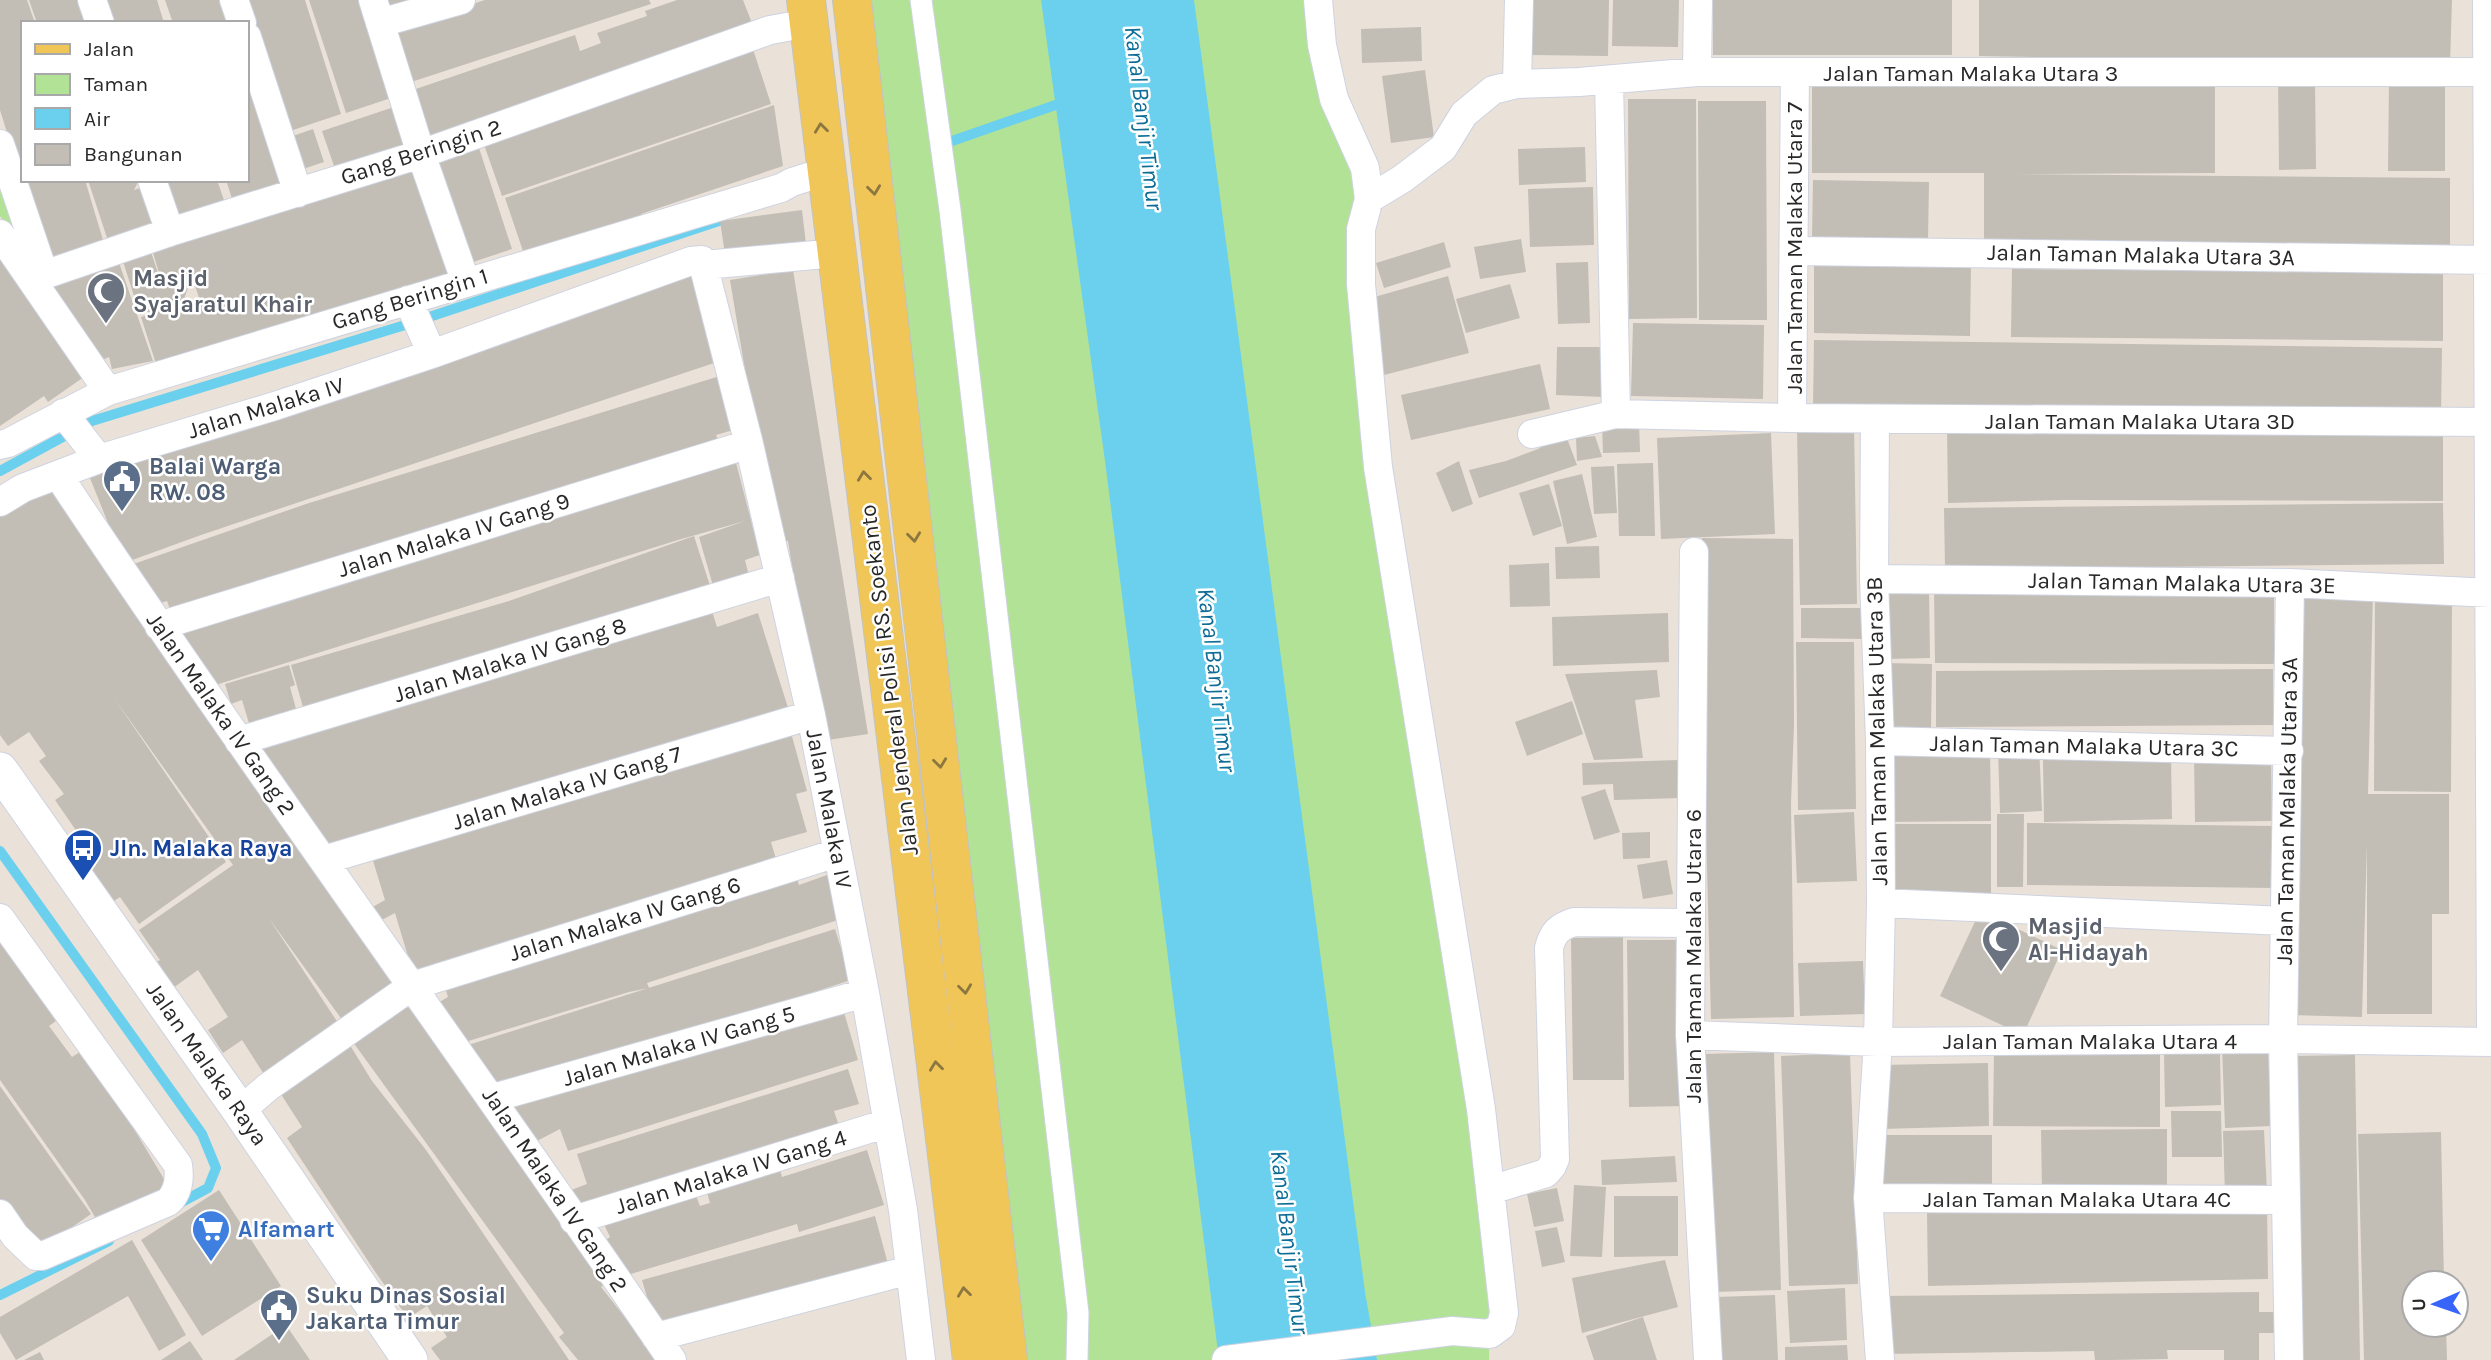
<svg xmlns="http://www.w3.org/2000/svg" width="2491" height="1360" font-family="Karla,sans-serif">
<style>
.green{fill:#b2e295}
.water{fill:#6bd0ee}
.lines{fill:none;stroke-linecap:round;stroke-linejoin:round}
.stream{stroke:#6bd0ee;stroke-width:10}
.building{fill:#c2bdb5}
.pedestrian-casing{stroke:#ced3e1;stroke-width:23}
.minor-casing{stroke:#ced3e1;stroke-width:30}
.tertiary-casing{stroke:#ced3e1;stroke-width:37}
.primary-casing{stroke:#c3c3c3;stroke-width:40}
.pedestrian{stroke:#fff;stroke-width:21}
.minor{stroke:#fff;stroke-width:28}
.tertiary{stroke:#fff;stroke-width:35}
.primary{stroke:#f0c659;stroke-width:38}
.oneway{stroke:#8c7740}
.labels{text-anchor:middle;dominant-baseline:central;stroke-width:5;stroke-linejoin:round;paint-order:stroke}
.street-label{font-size:23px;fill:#282828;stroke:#fff}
.worship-label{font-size:23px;font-weight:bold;fill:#5b616d;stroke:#fff;text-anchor:start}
.service-label{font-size:23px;font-weight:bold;fill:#4e5e75;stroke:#fff;text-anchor:start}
.transit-label{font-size:23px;font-weight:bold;fill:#164399;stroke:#fff;text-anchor:start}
.shop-label{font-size:23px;font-weight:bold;fill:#366cbe;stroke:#fff;text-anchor:start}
.water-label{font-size:24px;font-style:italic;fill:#0d6d96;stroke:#fff}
</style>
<rect width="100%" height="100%" fill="#eae2d9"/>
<path class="green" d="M852,0h466l47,168 -17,126 143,896 -2,170h-481z
M0,178l24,71 -24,-33z"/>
<path class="water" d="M1041,0h153l171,1292 12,68h-158l-114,-899z"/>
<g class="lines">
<path class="stream" d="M952,141l115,-40
M0,471l92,-50 313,-96 314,-104
M0,851l202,283 14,34 -8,20 -30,16
M0,1295l109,-54"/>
</g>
<path class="building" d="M0,0h27l8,23h-12v157h62l21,70 -57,18 -49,-158z
M29,0h56l7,23h-55z
M102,0h55l7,23h-54z
M165,0h63l8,23h-63z
M242,0h63l36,114 -57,19z
M309,0h61l30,95 -54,18z
M381,0h44l-40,14z
M485,0h164l2,4 -246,80 -17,-53z
M677,0h66l12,31 -330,114 -18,-53 168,-57 5,16 21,-8 -4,-10 50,-17 -2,-5z
M1532,0h77l-1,56 -77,-1z
M1613,0h66l-1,47 -66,-1z
M1713,0h239v55h-239z
M1979,0h473l-2,65 -471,-9z
M1421,27l1,34 -60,2 -1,-34z
M751,43l20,61 -269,92 -21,-60z
M247,56l45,132 -57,20 -9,-28h21z
M1425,70l9,67 -43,6 -9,-67z
M2389,78h56v93h-57z
M2278,79h37l1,90 -37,1z
M1812,83l403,1v89l-203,1 438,4v69l-466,-4v-70h-172z
M1628,99h68l1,219 -68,1z
M1698,101h68l1,219h-68z
M774,105l9,61 -142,48 3,9 -34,10 -2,-8 -84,29 -19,-56z
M397,106l13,38 -75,25 -13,-38z
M313,129l11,33 -24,8 -10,-33z
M478,145l34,104 -45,15 -34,-104z
M1585,147l1,35 -67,3 -1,-36z
M416,160l37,116 -295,94 -17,-53 58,-19 -7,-22 -9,26 -43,13 -19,-60 28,-9 11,33 -20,7 21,-6 -9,-31z
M88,180h51l-5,10 9,-3 16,43 -49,17z
M163,180h54l9,26 -49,17z
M1813,180l116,2 -1,59 -116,-2z
M1593,187l1,58 -64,2 -2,-58z
M802,210l4,34 -81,10 -5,-33z
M1521,239l5,33 -46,7 -6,-32z
M1444,242l7,25 -67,21 -8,-25z
M0,244l91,128 -43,30 -4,-6 -44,30z
M116,254l37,107 -41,8 -3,-12 -13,6 -47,-70 10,-18z
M1588,262l2,61 -32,1 -2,-61z
M1814,263l157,2 -1,71 -156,-3z
M2012,269l431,4v68l-432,-4z
M690,270l30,91 -519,174 -77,28 -36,-90z
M793,270l75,464 -47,7 -33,-164 6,1 -6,-37 -14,3 -44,-264z
M1448,276l21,77 -85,22 -20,-75z
M1510,284l10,34 -54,15 -10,-34z
M1633,323l131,2 -1,74 -132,-3z
M1814,340l628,8 -1,68 -628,-7z
M1557,347h47l-1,50 -47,-2z
M1540,364l10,45 -139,31 -10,-45z
M723,375l17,53 -24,7 5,14 -548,169 -6,-17 -19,6 -23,-40 181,-63z
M1639,421l1,31 -37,1 -1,-30z
M1854,425l3,179 -57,1 -3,-179z
M2443,425v76l-377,-1 -118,3 -1,-77z
M1565,433l12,32 -98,33 -10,-28 37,-9 32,-12z
M1771,433l4,101 -114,5 -4,-101z
M1595,436l7,21 -25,4 -1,-23z
M735,459l25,96 -15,5 5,20 -36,9 -15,-52 46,-16 -67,19 -472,148 -36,-58z
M1459,461l14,43 -21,8 -16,-39z
M1653,463l2,73h-36l-2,-72z
M1614,466l3,47 -23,1 -3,-47z
M1582,474l15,63 -30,7 -14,-63z
M49,479l354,499 -60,43 -75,-104 74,112 -75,50 -25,-39 -19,13 -15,-23 20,-13 -30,-47 -25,18 -18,-25 5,-3 -21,-30 94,-65 -119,-167 112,164 -87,62 -19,-27 -9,6 -38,-53 11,-8 -29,-42 9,-6 -25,-33 7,-5 -17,-24 -21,14 -8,-11v-221z
M1549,484l13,42 -29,10 -14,-43z
M2443,503l1,61 -499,5 -1,-61z
M694,536l17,53 -406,125 -14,-49 218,-64z
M1702,538l91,1 1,186 -3,78 3,214 -83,2 -7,-266z
M1599,546l1,32 -44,1 -1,-32z
M1549,563l1,43 -40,1 -1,-42z
M1934,587l340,1v76l-339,-1z
M1929,588l1,70 -44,1 -2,-70z
M2299,590l74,2 -5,202h81v120h-17v100h-65v-171l-5,174 -73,-2z
M2375,594l77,1 -1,197 -77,-1z
M710,605l7,22 41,-14 32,101 -465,142 -77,-110z
M1801,608h64v31l-64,-1z
M1668,613l1,49 -116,4 -1,-49z
M1796,642h58l2,167 -58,1z
M1885,663l47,1 -1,65 -48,-1z
M289,665l6,20 -5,2 8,29 -47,14 -9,-30 -11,4 -6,-20z
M2273,669v56l-337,2v-56z
M1657,670l3,27 -25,3 8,58 -49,2 -29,-86z
M1572,701l11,33 -56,22 -12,-34z
M790,729l17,62 -11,3 11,38 -36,10 7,24 -365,107 -18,-60 -19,10 -7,-14 16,-9 -15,-49z
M2039,746l3,65 -42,2 -2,-65z
M1990,747l1,74 -109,1v-74z
M2194,755h77l1,66 -77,1z
M2171,757l1,62 -128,3 -1,-64z
M1679,760l2,38 -67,2 -1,-16 -30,1 -1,-22z
M1605,789l15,43 -26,8 -13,-43z
M1854,812l3,69 -60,2 -3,-68z
M1997,814h27l-1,73h-26z
M2027,823l248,3 -1,62 -247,-3z
M1883,824h108v71h-108z
M1650,832v26l-27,1 -1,-26z
M1667,860l6,34 -30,5 -6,-34z
M794,869l5,16 28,-10 14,44 -194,64 2,5 -20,4 -167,51 -26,-39 12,-7 -6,-19z
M1980,911l82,39 -39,85 -83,-39z
M835,929l16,51 -260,84 -91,28 -35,-46z
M1623,937l1,143h-51l-2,-142z
M1627,940h61l2,166 -61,1z
M0,942l56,79 -7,5 23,31 8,-5 54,77 36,60 -71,35 -14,-24 -85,-120z
M1863,961l2,53 -65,2 -2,-53z
M404,997l208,282 -11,8 26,33 5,-4 34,44h-88l-19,-23 5,-4 -8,-11 -206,-284z
M841,1002l17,58 -290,91 -8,-22 -27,14 -21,-41z
M348,1042l24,39 54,69 42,61 101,149h-129l-9,-12 16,-11 -20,-31 -19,12 -32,-45 -89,-135 15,-11 -25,-39z
M2268,1044l3,82 -46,2 -3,-82z
M1994,1048h166v79l-167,-1z
M1774,1052l7,238 -68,2 -8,-238z
M1850,1053l8,231 -69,2 -8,-230z
M2220,1053l1,52 -56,2 -1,-53z
M2355,1055l5,305h-63l-5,-304z
M1988,1063l1,63 -108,3 -1,-64z
M848,1069l11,35 -25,7 7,21 -260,81 -15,-21 21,-8 -10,-30z
M0,1086l91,128 -55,38 -36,-52z
M2171,1111h50l1,46h-50z
M2167,1129v60l-125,1 -1,-60z
M2264,1130l3,63 -42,2 -2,-64z
M2441,1132l3,151h-30v42h32l1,35h-83l-6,-226z
M1875,1135h117v55h-117z
M867,1150l17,55 -85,27 -2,-8 -173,52 -21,-34 7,-5 -8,-17 93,-27 5,13 10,-3 -4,-14 73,-23 3,11z
M1675,1156l2,26 -75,3 -1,-25z
M1574,1185l32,2 -4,70 -32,-1z
M1557,1188l7,33 -30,6 -7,-33z
M219,1190l62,96 -79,50 -61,-96z
M1614,1196h64v60l-64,1z
M2267,1205l1,74 -340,7 -1,-74z
M875,1216l13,48 -231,67 -15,-51z
M1557,1227l8,35 -23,5 -7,-36z
M132,1240l54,95 -27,16 -31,-55 -112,64 -16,-27v-16z
M1665,1260l13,47 -96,26 -10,-55z
M1845,1288l2,52 -57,3 -3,-52z
M2259,1292v20h17v21h-17v27h-35v-10h-57l1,9 -58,1h-15l-1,-9 -212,3v-58z
M1775,1295l3,65h-60l-2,-63z
M1643,1317l14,43h-63l-8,-24z
M286,1325l24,35h-76z
M190,1341l13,19h-42z
M1847,1345l1,15h-63v-13z
M40,1352l4,8h-20z"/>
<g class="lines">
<defs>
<path id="pedestrian" d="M921,0l29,210 128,1103 -1,47"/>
<path id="minor" d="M92,0l8,23
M234,0l8,23
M373,0l48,154 45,129
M2487,0l4,1034
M380,23l81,-23
M247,37l51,156
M1697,72l1,-72
M1609,80l7,334 176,4 3,-346
M1517,84l2,-84
M0,144l44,130
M152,180l18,52
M1369,199l33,-20 41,-31 21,-34 29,-24 24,-6 62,-2 118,-10h794
M0,234l108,157
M1794,251l697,9
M704,265l133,-12
M32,279l138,-47 251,-78 349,-124 39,-7
M408,300l24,54
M63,413l36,46
M1792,418l699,4
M1875,419l-1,160 6,162 1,162 -3,139 -10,156 12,162
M1532,434l84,-20
M0,445l8,-2 100,-52 673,-203 11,-6 35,-11
M58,475c199,299 412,588 614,885
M0,502l23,-14 76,-29 176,-53 157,-52 259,-93 11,-1 47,184 62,271 54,278 38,217 18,150
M1694,552l-4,483 18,325
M1874,579l416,4 201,10
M159,626l590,-182
M239,741l541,-163
M1880,741l409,10
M324,860l487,-145
M1881,903l404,18
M0,918l178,247c2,14 1,27 -10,37l-126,54h-6l-21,-20 -15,-22
M1690,1035l188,7 405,-3 208,3
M493,1098l372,-105
M240,1111l28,-24 144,-101 425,-133
M1491,1190l55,-17 6,-7 3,-7 -6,-211c4,-16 10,-21 25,-26l117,1
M1868,1198l418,2
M574,1220l314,-97
M656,1337l254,-67
M1226,1360l226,-29 38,3 11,-8 3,-13 -23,-204 -103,-642 -17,-183v-55l8,-30 -4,-31 -31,-69 -12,-54 -4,-45
M2289,1360l-6,-321 7,-456"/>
<path id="tertiary" d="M0,770l240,341 170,249"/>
<path id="primary" d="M806,0l166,1360
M852,0l156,1360"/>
</defs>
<use href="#pedestrian" class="pedestrian-casing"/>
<use href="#minor" class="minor-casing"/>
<use href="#tertiary" class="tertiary-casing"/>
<use href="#primary" class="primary-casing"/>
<use href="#pedestrian" class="pedestrian"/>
<use href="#minor" class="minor"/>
<use href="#tertiary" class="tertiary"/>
<use href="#primary" class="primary"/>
</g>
<defs><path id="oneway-chevron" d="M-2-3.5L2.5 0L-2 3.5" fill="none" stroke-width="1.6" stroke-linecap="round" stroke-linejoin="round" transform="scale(1.75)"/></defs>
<g class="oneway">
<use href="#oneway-chevron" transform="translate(821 128) rotate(-97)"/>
<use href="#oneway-chevron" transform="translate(874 190) rotate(83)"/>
<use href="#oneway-chevron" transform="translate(864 476) rotate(-97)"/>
<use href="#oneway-chevron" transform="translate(914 537) rotate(83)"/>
<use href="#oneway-chevron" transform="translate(940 763) rotate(83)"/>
<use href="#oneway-chevron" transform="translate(965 989) rotate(83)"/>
<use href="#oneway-chevron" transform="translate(936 1066) rotate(-97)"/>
<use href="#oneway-chevron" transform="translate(964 1292) rotate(-97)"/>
</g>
<defs>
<symbol id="mosque-pin" viewBox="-11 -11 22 30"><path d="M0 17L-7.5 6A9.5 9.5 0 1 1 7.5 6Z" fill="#6b7280" stroke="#fff"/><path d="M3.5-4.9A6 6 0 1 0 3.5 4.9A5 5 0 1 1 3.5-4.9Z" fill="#fff"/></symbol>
<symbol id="civic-pin" viewBox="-11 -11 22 30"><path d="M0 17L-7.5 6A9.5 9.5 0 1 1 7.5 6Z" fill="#5c6f8a" stroke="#fff"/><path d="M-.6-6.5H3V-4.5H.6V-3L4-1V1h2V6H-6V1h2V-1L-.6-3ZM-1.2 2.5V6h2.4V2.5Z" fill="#fff"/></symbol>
<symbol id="bus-pin" viewBox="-11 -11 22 30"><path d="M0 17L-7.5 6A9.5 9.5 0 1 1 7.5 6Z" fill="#1a4fb4" stroke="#fff"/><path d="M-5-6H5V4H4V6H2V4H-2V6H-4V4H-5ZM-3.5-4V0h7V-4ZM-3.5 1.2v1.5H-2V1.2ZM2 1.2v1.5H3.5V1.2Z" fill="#fff"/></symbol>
<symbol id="supermarket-pin" viewBox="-11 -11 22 30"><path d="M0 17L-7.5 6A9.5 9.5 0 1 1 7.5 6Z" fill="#3f7fe0" stroke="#fff"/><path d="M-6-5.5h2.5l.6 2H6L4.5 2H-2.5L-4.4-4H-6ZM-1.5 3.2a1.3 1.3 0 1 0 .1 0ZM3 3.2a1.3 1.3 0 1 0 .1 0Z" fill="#fff"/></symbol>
</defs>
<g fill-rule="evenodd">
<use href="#mosque-pin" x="84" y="269" width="44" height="60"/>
<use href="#civic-pin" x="100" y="457" width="44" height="60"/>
<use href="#bus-pin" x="61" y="826" width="44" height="60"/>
<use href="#mosque-pin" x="1979" y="917" width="44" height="60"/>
<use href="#supermarket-pin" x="189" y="1207" width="44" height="60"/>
<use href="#civic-pin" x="257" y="1286" width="44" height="60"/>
</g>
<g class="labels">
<g class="street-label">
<text x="1971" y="73">Jalan Taman Malaka Utara 3</text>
<text transform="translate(421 152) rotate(-18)">Gang Beringin 2</text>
<text transform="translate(1794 248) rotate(-90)">Jalan Taman Malaka Utara 7</text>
<text transform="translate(2141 255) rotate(1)">Jalan Taman Malaka Utara 3A</text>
<text transform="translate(410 299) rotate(-17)">Gang Beringin 1</text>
<text transform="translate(266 408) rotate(-17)">Jalan Malaka IV</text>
<text x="2140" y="421">Jalan Taman Malaka Utara 3D</text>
<text transform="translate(454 535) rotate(-17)">Jalan Malaka IV Gang 9</text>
<text transform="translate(2182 583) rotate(1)">Jalan Taman Malaka Utara 3E</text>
<text transform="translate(510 660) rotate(-17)">Jalan Malaka IV Gang 8</text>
<text transform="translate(889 680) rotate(-97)">Jalan Jenderal Polisi RS. Soekanto</text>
<text transform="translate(221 714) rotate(55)">Jalan Malaka IV Gang 2</text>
<text transform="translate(1877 731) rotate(-91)">Jalan Taman Malaka Utara 3B</text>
<text transform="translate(2084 746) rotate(1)">Jalan Taman Malaka Utara 3C</text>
<text transform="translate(567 788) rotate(-17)">Jalan Malaka IV Gang 7</text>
<text transform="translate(829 809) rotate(79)">Jalan Malaka IV</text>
<text transform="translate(2287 811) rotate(-89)">Jalan Taman Malaka Utara 3A</text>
<text transform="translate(625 919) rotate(-17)">Jalan Malaka IV Gang 6</text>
<text transform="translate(1693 956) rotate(-90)">Jalan Taman Malaka Utara 6</text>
<text x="2090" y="1041">Jalan Taman Malaka Utara 4</text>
<text transform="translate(679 1046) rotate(-16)">Jalan Malaka IV Gang 5</text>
<text transform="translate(207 1064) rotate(55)">Jalan Malaka Raya</text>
<text transform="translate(731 1172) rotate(-17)">Jalan Malaka IV Gang 4</text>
<text transform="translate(555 1190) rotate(56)">Jalan Malaka IV Gang 2</text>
<text x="2077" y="1199">Jalan Taman Malaka Utara 4C</text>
</g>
<g class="worship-label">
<text x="133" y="278">Masjid<tspan x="133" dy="26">Syajaratul Khair</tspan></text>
<text x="2028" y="926">Masjid<tspan x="2028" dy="26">Al-Hidayah</tspan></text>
</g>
<g class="service-label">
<text x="149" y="466">Balai Warga<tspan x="149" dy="26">RW. 08</tspan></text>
<text x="306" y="1295">Suku Dinas Sosial<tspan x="306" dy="26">Jakarta Timur</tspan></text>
</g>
<g class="transit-label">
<text x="110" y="848">Jln. Malaka Raya</text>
</g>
<g class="shop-label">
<text x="238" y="1229">Alfamart</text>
</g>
<g class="water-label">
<text transform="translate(1144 118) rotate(83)">Kanal Banjir Timur</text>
<text transform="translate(1217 680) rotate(83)">Kanal Banjir Timur</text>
<text transform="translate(1290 1242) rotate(83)">Kanal Banjir Timur</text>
</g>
</g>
<rect x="21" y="21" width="228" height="161" fill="#ffffff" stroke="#a9a9a9" stroke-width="2"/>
<rect x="35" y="44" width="35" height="10" fill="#f0c659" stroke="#a9a9a9" stroke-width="2"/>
<text x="84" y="56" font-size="21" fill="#282828">Jalan</text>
<rect x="35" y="74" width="35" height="21" fill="#b2e295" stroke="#a9a9a9" stroke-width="2"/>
<text x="84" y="91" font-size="21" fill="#282828">Taman</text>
<rect x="35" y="108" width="35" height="21" fill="#6bd0ee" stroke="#a9a9a9" stroke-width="2"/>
<text x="84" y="126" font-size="21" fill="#282828">Air</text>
<rect x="35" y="144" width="35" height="21" fill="#c2bdb5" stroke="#a9a9a9" stroke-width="2"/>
<text x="84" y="161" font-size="21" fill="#282828">Bangunan</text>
<g transform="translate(2435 1304) rotate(268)"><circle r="33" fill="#ffffff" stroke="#a9a9a9" stroke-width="2"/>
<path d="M0-5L12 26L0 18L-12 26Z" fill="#3764f9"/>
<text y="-10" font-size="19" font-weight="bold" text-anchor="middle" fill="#282828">U</text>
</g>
</svg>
